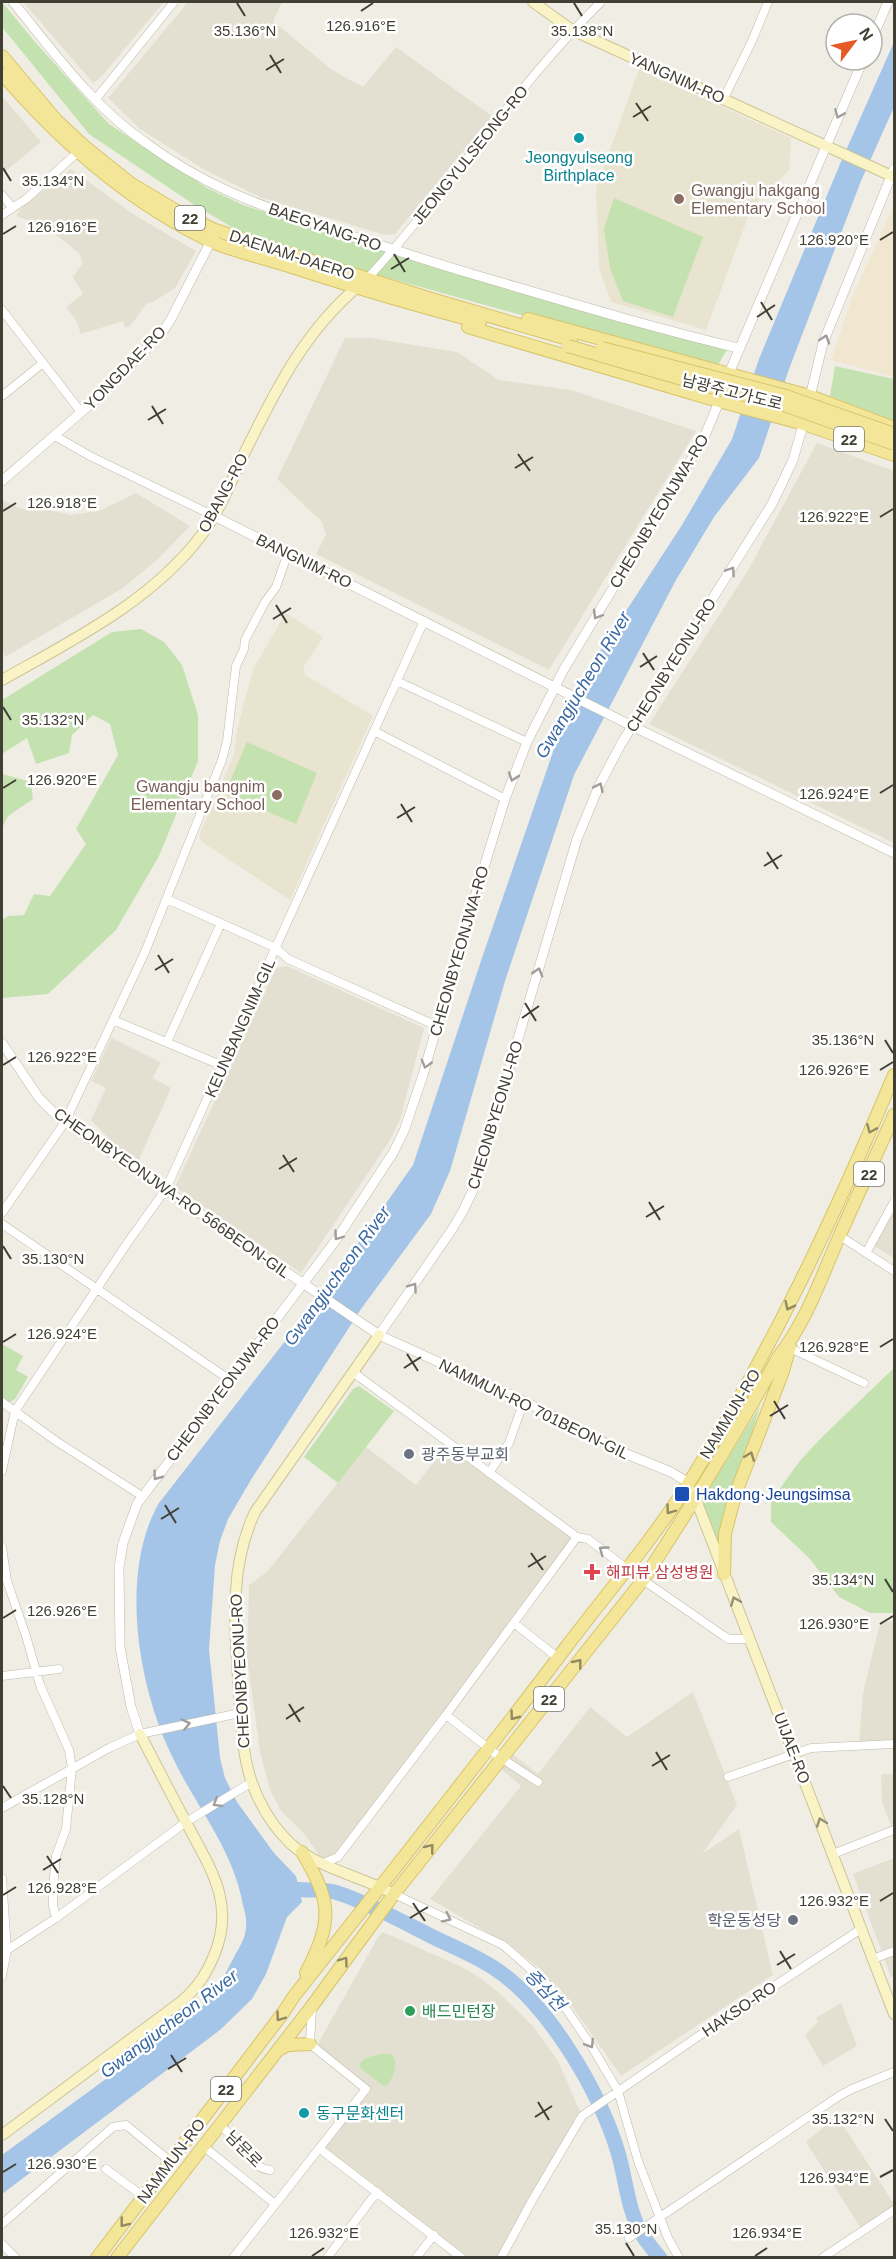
<svg xmlns="http://www.w3.org/2000/svg" width="896" height="2259" font-family="Helvetica,'Noto Sans KR',sans-serif">
<style>
.residential{fill:#e3e0d2}
.commercial{fill:#f1e7d0}
.education{fill:#e8e4cf}
.green{fill:#c4e1b0}
.water{fill:#a4c4e8}
.lines{fill:none;stroke-linecap:round;stroke-linejoin:round}
.river{stroke:#a4c4e8;stroke-width:15}
.minor-casing{stroke:#bdb9aa;stroke-width:9}
.tertiary-casing{stroke:#bdb9aa;stroke-width:10}
.secondary-casing{stroke:#ccc497;stroke-width:12}
.primary-casing{stroke:#d7c46a;stroke-width:14}
.minor{stroke:#fff;stroke-width:8}
.tertiary{stroke:#fff;stroke-width:9}
.secondary{stroke:#f9f3c5;stroke-width:10}
.primary{stroke:#f4e698;stroke-width:12}
.primary-bridge-casing{stroke:#d7c46a;stroke-width:14;stroke-linecap:butt}
.primary-bridge{stroke:#f4e698;stroke-width:12}
.oneway{stroke:#a09e9a}
.oneway2{stroke:#928a61}
.oneway3{stroke:#948f75}
.ticks{fill:none;stroke:#413e34;stroke-width:2}
.culture-dot{fill:#0f9aa8;stroke:#fff;stroke-width:2}
.education-dot{fill:#8d6e63;stroke:#fff;stroke-width:2}
.worship-dot{fill:#6b7280;stroke:#fff;stroke-width:2}
.transit-dot{fill:#1a4fb4;stroke:#fff;stroke-width:2}
.health-dot{fill:#e0444e;stroke:#fff;stroke-width:2}
.leisure-dot{fill:#2e9e5b;stroke:#fff;stroke-width:2}
.labels{text-anchor:middle;dominant-baseline:central;stroke-width:5;stroke-linejoin:round;paint-order:stroke}
.shield{fill:#fff;stroke:#7a7871;stroke-width:1.5}
.shield-label{font-size:15px;font-weight:bold;fill:#413e34}
.street-label{font-size:16px;fill:#413e34;stroke:#fff}
.culture-label{font-size:16px;fill:#0d838f;stroke:#fff}
.education-label{font-size:16px;fill:#785e54;stroke:#fff;text-anchor:start}
.worship-label{font-size:16px;fill:#5b616d;stroke:#fff;text-anchor:start}
.transit-label{font-size:16px;fill:#164399;stroke:#fff;text-anchor:start}
.health-label{font-size:16px;fill:#be3a42;stroke:#fff;text-anchor:start}
.leisure-label{font-size:16px;fill:#27864d;stroke:#fff;text-anchor:start}
.water-label{font-size:18px;font-style:italic;fill:#3968a2;stroke:#fff}
.ticks-label{font-size:15px;text-anchor:middle;fill:#413e34;stroke:#fff;stroke-width:5;stroke-linejoin:round;paint-order:stroke}
</style>
<rect width="100%" height="100%" fill="#f0eee4"/>
<path class="residential" d="M23,2h141l-63,75 -8,6z
M188,2h94l-9,19 59,49 31,17 33,-40 96,69 -97,118 -10,1 -123,-37 -57,-28 -65,-41 -32,-31z
M2,96l39,46 -39,32z
M71,169l62,45 63,37 -21,37 -22,14 -6,1 -16,22 -6,3 -2,-7 -42,13 -5,-14 -10,-13 17,-13 -10,-17 10,-14 -4,-10 -19,-15 -26,-15 -18,-7 6,-9z
M345,338h25l87,14 42,28 72,10 125,41 -147,239 -233,-116 10,-19 -4,-13 -45,-43z
M817,443l77,28v372l-245,-119 98,-152z
M136,493l54,33 -32,33 -35,29 -118,69 -3,-7v-150l19,9h23l27,6 28,-4z
M287,966l137,62 -24,92 -11,22 -88,131 -126,-86 101,-219z
M111,1038l50,24 -8,16 18,10 -34,76 -11,-7 -35,-37 15,-32 -15,-7z
M894,1206v52l-20,-12z
M448,1443l129,94 -239,320 -14,6 -19,-28 -24,-24 -11,-21 -10,-38 -13,-95 2,-72 18,-13 99,-125 50,38z
M894,1621v121l-35,1 4,-50 17,-70z
M693,1692l44,113 -35,49 37,-25 34,146 -152,101 -59,-84 -26,-26 -25,-20 -81,-47 91,-113 -21,-18 11,-15 27,21 52,-67 37,30z
M881,1774h13v53l-2,1 -10,-26z
M894,1858v118l-3,1 -38,-103z
M383,1932l79,35 17,10 19,15 35,34 25,35 24,55 -81,141h-39l-142,-108 46,-60 -51,-40 63,-112z
M841,2003l16,43 -34,20 -18,-31 13,-13 -2,-4z
M837,2116l57,88v6l-32,20 -56,-88z"/>
<path class="commercial" d="M894,205v172l-63,-17 22,-65z"/>
<path class="education" d="M639,69l152,69 -2,32 -38,39 -45,121 -95,-28 -12,-34 -3,-80z
M286,613l37,24 -20,31 2,7 68,41 -83,184 -88,-58 -3,-7 35,-80 3,-25 16,-61z"/>
<path class="green" d="M2,2l33,40 74,82 98,64 36,17 160,52 326,89 -11,19 -179,-45 -186,-52 -113,-36 -47,-28 -104,-70 -87,-107z
M614,198l89,39 -30,80 -50,-16 -13,-33 -6,-39z
M835,366l59,13v42l-64,-25z
M141,629l23,13 18,23 16,50v46l-39,95 -43,74 -68,64 -46,4v-78l6,-4 16,-1 10,-21 16,2 36,-52 -10,-15 42,-74 -8,-31 -17,-9 -21,20 -3,18 -33,11 -9,-26 -25,16v-54l110,-68z
M247,742l70,31 -21,51 -71,-31z
M2,774l29,8 2,17 -25,17 -6,12z
M2,1344l21,12 -7,14 12,7 -13,22 -5,3 -8,-5z
M894,1368v245h-24l-31,-16 -29,-38 -39,-37v-21l28,-39 23,-25z
M359,1386l35,25 -56,72 -34,-26 49,-68z
M760,1406l-13,44 -26,108 -19,-58z
M381,2054h11c7,9 2,23 -5,31l-3,1 -23,-17 -2,-5 6,-6z"/>
<path class="water" d="M894,42v65l-33,74 -72,188 -30,89 -45,59 -38,63 -102,195 -69,206 -55,190 -19,43 -70,95 -109,169 -24,41 -8,22 -5,24 -6,84 11,109 5,20 12,24 37,51 22,23 6,26 -15,15 -21,57 -14,25 -32,31 -218,164v-39l194,-142c17,-17 27,-34 38,-56 5,-9 11,-18 12,-29 1,-7 -1,-16 -3,-23 -10,-57 -48,-99 -72,-151 -33,-68 -52,-182 -12,-251l169,-217 85,-121 70,-210 91,-264 108,-166 50,-86 27,-80 81,-195z"/>
<g class="lines">
<path class="river" d="M280,1884c16,10 40,3 58,9 31,10 69,31 99,46 19,9 39,17 57,29 53,34 104,121 123,181 9,28 10,62 26,87 5,8 11,14 17,22"/>
<defs>
<path id="minor" d="M95,100l79,-98
M723,100l29,-59 16,-39
M2,195l11,13
M2,215l24,-16 52,-47 -1,-4
M367,279c82,-89 148,-192 234,-277
M2,310l79,102
M2,396l41,-33
M55,436l35,20 124,60
M397,681l130,61
M374,731l131,68
M167,899l109,49 12,11 149,67
M113,1020l110,46
M167,1042l54,-119
M2,1213l63,-91 80,-170 77,-192 5,-19 9,-75 8,-17 1,-9 20,-38 11,-15 12,-34
M2,1224l228,156
M840,1236l54,35
M866,1253l28,-51
M790,1348l74,35
M354,1373l223,164 11,2 38,29
M2,1402l54,39 86,55
M2,1471l13,-60 113,-169 38,-53 258,-568
M489,1473l20,-30 15,-42
M2,1547l5,34 19,55 14,49 29,65 3,18 -6,61 -10,27 -3,32v17l3,13
M643,1580l81,56 5,3h21
M514,1623l44,35
M2,1676l57,-7
M728,1777l83,-29 83,-4
M538,1782l-37,-24 -55,-43 131,-178
M2,1808l107,-60 31,-14 100,-21
M833,1854l61,-24
M324,1863l14,-6 108,-142
M2,1878l5,72 -5,26
M394,1894l109,51 42,37 13,15 34,50 26,44 20,70 30,77 11,20
M7,1950l49,-32 130,-96 66,-40
M873,1959l21,-8
M219,2125c8,7 21,15 26,24 7,9 11,20 25,21
M203,2146l72,58
M320,2149l142,109
M106,2169l38,28
M2,2224l111,-97 13,-2 45,37
M629,2238l210,-142 13,-7 42,-17
M2,2244l14,14
M233,2258l133,-169 -56,-45 2,-36
M327,2258l50,-66
M416,2258l18,-23
M501,2258l32,-59 49,-83 127,-87 152,-100
M822,2258l72,-48"/>
<path id="tertiary" d="M13,2c41,50 79,104 133,141 57,42 109,61 175,83 50,16 100,33 151,48 89,26 177,53 266,74
M872,39l16,-37
M727,378l136,-318
M809,401l14,-58 71,-174
M2,481l100,-87 60,-61 9,-14 42,-82
M214,516l418,210 262,127
M2,1043l37,55 18,18 322,219 145,66 100,52 47,19 18,11
M379,1335l74,-107 10,-17 11,-23 103,-349 22,-53 22,-42 151,-240 21,-44 12,-42
M140,1734l-9,-27 -11,-60 -1,-80 4,-24 14,-39 199,-264 57,-87 11,-22 19,-56 41,-143 41,-133 22,-57 37,-73 139,-229 18,-43"/>
<path id="secondary" d="M533,2l39,28 322,147
M2,680c71,-40 152,-80 201,-147 17,-23 28,-51 40,-77 31,-63 62,-127 118,-172
M379,1335l-124,177c-27,57 -20,119 -16,180 2,30 3,62 13,91 8,22 22,45 39,61 28,25 70,32 103,50
M693,1492l201,522
M2,2135l180,-134c16,-14 25,-28 33,-48 20,-51 -5,-85 -28,-129 -16,-30 -31,-59 -47,-90"/>
<path id="primary" d="M2,56l55,65 28,26 45,36 45,27 40,20 213,68 143,42
M2,74c58,67 126,128 208,167 25,11 55,17 82,26 62,20 125,39 188,55
M528,319l282,77 84,32
M468,327l240,71 96,26 90,31
M724,1574l1,-40 10,-39 47,-121 8,-28
M302,1852c30,51 31,68 4,121
M278,2050l10,-5 22,-1
M97,2258l186,-245 11,-17c92,-116 184,-232 273,-350 41,-54 87,-108 123,-165 81,-129 145,-266 204,-406
M117,2258l195,-252 82,-112 249,-314c48,-73 94,-148 136,-224 28,-36 42,-78 60,-119 18,-41 37,-81 55,-122"/>
</defs>
<use href="#minor" class="minor-casing"/>
<use href="#tertiary" class="tertiary-casing"/>
<use href="#secondary" class="secondary-casing"/>
<use href="#primary" class="primary-casing"/>
<use href="#minor" class="minor"/>
<use href="#tertiary" class="tertiary"/>
<use href="#secondary" class="secondary"/>
<use href="#primary" class="primary"/>
<defs>
<path id="primary-bridge" d="M568,346l131,38 82,20 113,40
M602,348l184,48 108,38"/>
</defs>
<use href="#primary-bridge" class="primary-bridge-casing"/>
<use href="#primary-bridge" class="primary-bridge"/>
</g>
<defs><path id="oneway-chevron" d="M-2-3.5L2.5 0L-2 3.5" fill="none" stroke-width="1.6" stroke-linecap="round" stroke-linejoin="round" transform="scale(1.5)"/></defs>
<g class="oneway">
<use href="#oneway-chevron" transform="translate(839 114) rotate(113)"/>
<use href="#oneway-chevron" transform="translate(825 339) rotate(-72)"/>
<use href="#oneway-chevron" transform="translate(731 571) rotate(-57)"/>
<use href="#oneway-chevron" transform="translate(597 615) rotate(121)"/>
<use href="#oneway-chevron" transform="translate(513 777) rotate(109)"/>
<use href="#oneway-chevron" transform="translate(599 787) rotate(-65)"/>
<use href="#oneway-chevron" transform="translate(538 972) rotate(-73)"/>
<use href="#oneway-chevron" transform="translate(426 1064) rotate(106)"/>
<use href="#oneway-chevron" transform="translate(338 1236) rotate(126)"/>
<use href="#oneway-chevron" transform="translate(413 1287) rotate(-55)"/>
<use href="#oneway-chevron" transform="translate(157 1476) rotate(127)"/>
<use href="#oneway-chevron" transform="translate(603 1550) rotate(-144)"/>
<use href="#oneway-chevron" transform="translate(186 1724) rotate(-13)"/>
<use href="#oneway-chevron" transform="translate(217 1803) rotate(149)"/>
<use href="#oneway-chevron" transform="translate(447 1918) rotate(26)"/>
<use href="#oneway-chevron" transform="translate(590 2044) rotate(58)"/>
</g>
<g class="oneway2">
<use href="#oneway-chevron" transform="translate(871 1129) rotate(113)"/>
<use href="#oneway-chevron" transform="translate(789 1306) rotate(116)"/>
<use href="#oneway-chevron" transform="translate(750 1456) rotate(-69)"/>
<use href="#oneway-chevron" transform="translate(670 1510) rotate(126)"/>
<use href="#oneway-chevron" transform="translate(578 1663) rotate(-51)"/>
<use href="#oneway-chevron" transform="translate(514 1716) rotate(127)"/>
<use href="#oneway-chevron" transform="translate(430 1848) rotate(-51)"/>
<use href="#oneway-chevron" transform="translate(344 1961) rotate(-54)"/>
<use href="#oneway-chevron" transform="translate(280 2017) rotate(126)"/>
<use href="#oneway-chevron" transform="translate(124 2223) rotate(128)"/>
</g>
<g class="oneway3">
<use href="#oneway-chevron" transform="translate(735 1601) rotate(-112)"/>
<use href="#oneway-chevron" transform="translate(821 1822) rotate(-110)"/>
</g>
<path class="ticks" d="M237,3l8,13M574,3l8,13M361,11l12,-8M270,55l11,18M266,70l18,-11M636,103l12,18M633,117l18,-11M3,168l8,13M3,234l13,-8M880,240l13,-8M394,254l11,18M391,269l18,-11M761,302l11,18M757,317l18,-12M152,406l11,18M148,420l18,-11M518,454l12,17M515,468l18,-11M3,511l13,-8M880,517l13,-8M276,605l11,18M273,619l18,-11M643,653l11,17M640,667l17,-11M3,707l8,13M3,788l13,-8M880,793l13,-8M401,804l11,18M397,818l18,-11M767,852l11,17M764,866l18,-11M158,955l11,18M155,970l18,-11M525,1003l11,18M522,1018l17,-12M885,1040l8,13M3,1065l13,-8M880,1070l13,-8M283,1155l11,17M279,1169l18,-11M649,1202l11,18M646,1217l18,-11M3,1246l8,13M3,1342l13,-8M880,1347l13,-8M407,1354l11,17M404,1368l17,-11M774,1401l11,18M770,1416l18,-11M165,1505l11,18M161,1519l18,-11M531,1553l12,17M528,1567l18,-11M885,1579l8,13M3,1618l13,-8M880,1624l13,-8M289,1704l11,18M286,1719l18,-12M656,1752l11,18M652,1766l18,-11M3,1786l8,12M47,1856l11,17M43,1870l18,-11M3,1895l13,-8M880,1901l13,-8M413,1903l12,18M410,1918l18,-11M780,1951l11,18M777,1965l18,-11M171,2055l11,17M168,2069l18,-11M538,2102l11,18M535,2117l17,-11M885,2119l8,12M3,2172l13,-8M880,2177l13,-7M626,2243l8,13M312,2256l12,-8M755,2256l12,-8"/>
<g class="culture-dot">
<circle cx="579" cy="138" r="6"/>
<circle cx="304" cy="2113" r="6"/>
</g>
<g class="education-dot">
<circle cx="679" cy="199" r="6"/>
<circle cx="277" cy="795" r="6"/>
</g>
<g class="worship-dot">
<circle cx="409" cy="1454" r="6"/>
<circle cx="793" cy="1920" r="6"/>
</g>
<rect class="transit-dot" x="674" y="1486" width="16" height="16" rx="3"/>
<path class="health-dot" d="M589 1563h6v6h6v6h-6v6h-6v-6h-6v-6h6z"/>
<circle class="leisure-dot" cx="410" cy="2011" r="6"/>
<g class="labels">
<g class="shield">
<rect x="175" y="206" width="30" height="24" rx="4.5"/>
<rect x="834" y="427" width="30" height="24" rx="4.5"/>
<rect x="854" y="1162" width="30" height="24" rx="4.5"/>
<rect x="534" y="1687" width="30" height="24" rx="4.5"/>
<rect x="211" y="2077" width="30" height="24" rx="4.5"/>
</g>
<g class="shield-label">
<text x="190" y="218">22</text>
<text x="849" y="439">22</text>
<text x="869" y="1174">22</text>
<text x="549" y="1699">22</text>
<text x="226" y="2089">22</text>
</g>
<g class="street-label">
<text transform="translate(677 78) rotate(24)">YANGNIM-RO</text>
<text transform="translate(470 155) rotate(-51)">JEONGYULSEONG-RO</text>
<text transform="translate(325 227) rotate(19)">BAEGYANG-RO</text>
<text transform="translate(292 255) rotate(18)">DAENAM-DAERO</text>
<text transform="translate(125 368) rotate(-46)">YONGDAE-RO</text>
<text transform="translate(732 392) rotate(14)">남광주고가도로</text>
<text transform="translate(223 493) rotate(-62)">OBANG-RO</text>
<text transform="translate(659 511) rotate(-59)">CHEONBYEONJWA-RO</text>
<text transform="translate(304 561) rotate(26)">BANGNIM-RO</text>
<text transform="translate(671 665) rotate(-58)">CHEONBYEONU-RO</text>
<text transform="translate(459 951) rotate(-74)">CHEONBYEONJWA-RO</text>
<text transform="translate(240 1028) rotate(-66)">KEUNBANGNIM-GIL</text>
<text transform="translate(495 1115) rotate(-73)">CHEONBYEONU-RO</text>
<text transform="translate(172 1193) rotate(35)">CHEONBYEONJWA-RO 566BEON-GIL</text>
<text transform="translate(223 1389) rotate(-53)">CHEONBYEONJWA-RO</text>
<text transform="translate(534 1409) rotate(26)">NAMMUN-RO 701BEON-GIL</text>
<text transform="translate(730 1414) rotate(-59)">NAMMUN-RO</text>
<text transform="translate(240 1671) rotate(-93)">CHEONBYEONU-RO</text>
<text transform="translate(792 1748) rotate(69)">UIJAE-RO</text>
<text transform="translate(739 2009) rotate(-34)">HAKSO-RO</text>
<text transform="translate(244 2149) rotate(45)">남문로</text>
<text transform="translate(171 2161) rotate(-53)">NAMMUN-RO</text>
</g>
<g class="culture-label">
<text x="579" y="157">Jeongyulseong<tspan x="579" dy="18">Birthplace</tspan></text>
<text x="316" y="2113" text-anchor="start">동구문화센터</text>
</g>
<g class="education-label">
<text x="691" y="190">Gwangju hakgang<tspan x="691" dy="18">Elementary School</tspan></text>
<text x="265" y="786" text-anchor="end">Gwangju bangnim<tspan x="265" dy="18">Elementary School</tspan></text>
</g>
<g class="worship-label">
<text x="421" y="1454">광주동부교회</text>
<text x="781" y="1920" text-anchor="end">학운동성당</text>
</g>
<g class="transit-label">
<text x="696" y="1494">Hakdong·Jeungsimsa</text>
</g>
<g class="health-label">
<text x="606" y="1572">해피뷰 삼성병원</text>
</g>
<g class="leisure-label">
<text x="422" y="2011">배드민턴장</text>
</g>
<g class="water-label">
<text transform="translate(583 685) rotate(-59)">Gwangjucheon River</text>
<text transform="translate(337 1276) rotate(-54)">Gwangjucheon River</text>
<text transform="translate(545 1990) rotate(47)">증심천</text>
<text transform="translate(169 2024) rotate(-37)">Gwangjucheon River</text>
</g>
</g>
<g class="ticks-label">
<text x="361" y="31">126.916°E</text>
<text x="245" y="36">35.136°N</text>
<text x="582" y="36">35.138°N</text>
<text x="53" y="186">35.134°N</text>
<text x="62" y="232">126.916°E</text>
<text x="834" y="245">126.920°E</text>
<text x="62" y="508">126.918°E</text>
<text x="834" y="522">126.922°E</text>
<text x="53" y="725">35.132°N</text>
<text x="62" y="785">126.920°E</text>
<text x="834" y="799">126.924°E</text>
<text x="843" y="1045">35.136°N</text>
<text x="62" y="1062">126.922°E</text>
<text x="834" y="1075">126.926°E</text>
<text x="53" y="1264">35.130°N</text>
<text x="62" y="1339">126.924°E</text>
<text x="834" y="1352">126.928°E</text>
<text x="843" y="1585">35.134°N</text>
<text x="62" y="1616">126.926°E</text>
<text x="834" y="1629">126.930°E</text>
<text x="53" y="1804">35.128°N</text>
<text x="62" y="1893">126.928°E</text>
<text x="834" y="1906">126.932°E</text>
<text x="843" y="2124">35.132°N</text>
<text x="62" y="2169">126.930°E</text>
<text x="834" y="2183">126.934°E</text>
<text x="626" y="2234">35.130°N</text>
<text x="324" y="2238">126.932°E</text>
<text x="767" y="2238">126.934°E</text>
</g>
<rect width="896" height="2259" fill="none" stroke="#413e34" stroke-width="6"/>
<g transform="translate(854 42) rotate(58)"><circle r="28" fill="#ffffff" stroke="#b3b2ae" stroke-width="1.5"/>
<path d="M0-4.5L10 22L0 15L-10 22Z" fill="#e55b25"/>
<text y="-9" font-size="16" font-weight="bold" text-anchor="middle" fill="#413e34">N</text>
</g>
</svg>
